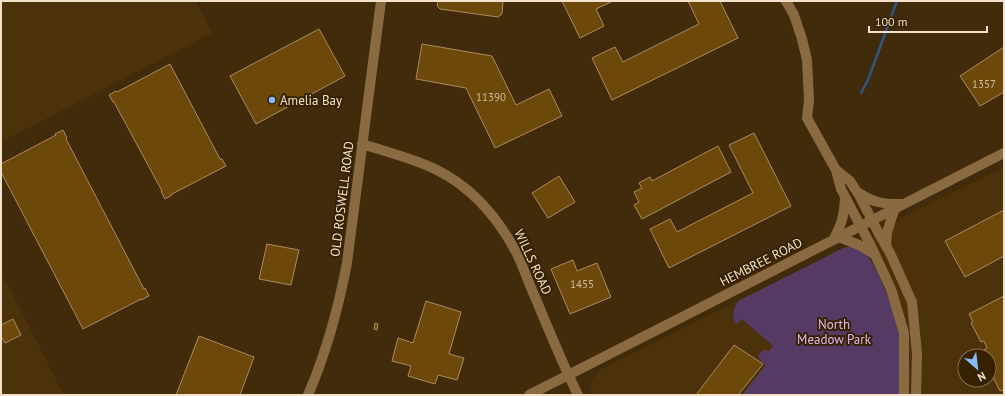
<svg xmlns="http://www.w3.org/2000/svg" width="1005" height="396" font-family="'PT Sans',sans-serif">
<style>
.built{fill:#4c320b;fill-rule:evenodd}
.green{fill:#553a64}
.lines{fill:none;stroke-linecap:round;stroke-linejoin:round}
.stream{stroke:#2e5683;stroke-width:2.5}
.building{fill:#6d480b;stroke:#ac8b60}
.minor{stroke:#8a6b41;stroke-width:10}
.poi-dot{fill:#85bbfb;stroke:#362100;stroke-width:1.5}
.labels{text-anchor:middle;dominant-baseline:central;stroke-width:4;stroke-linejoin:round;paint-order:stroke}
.number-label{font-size:11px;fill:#d2bb9b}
.poi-label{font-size:13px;fill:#f3e1cb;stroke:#362100;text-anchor:start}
.street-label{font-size:13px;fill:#f3e1cb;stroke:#362100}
.park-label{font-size:13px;fill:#dfb8f5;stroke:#362100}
</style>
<rect width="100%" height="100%" fill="#412b0a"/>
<path class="built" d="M1,1h195l16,32 -211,109z
M1004,167v228h-104l-22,-122 -12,-20 -7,-6 46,-31zM965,356h24v24h-24z
M1,272l63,123h-63z
M738,301l-5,7v7l1,5 4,3 4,-4 31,27 -4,5 -4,15 -23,29h-149l-3,-7 3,-10 9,-9z"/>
<path class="green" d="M852,246l14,7 12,20 15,36 6,25 1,61h-158l23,-29 -7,-10 5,-6 6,1 4,-5 -31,-27 -4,4 -2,1c-5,-9 -3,-15 2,-23l105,-53z"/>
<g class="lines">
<path class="stream" d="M861,93l7,-13 29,-79"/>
</g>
<path class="building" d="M438,1h64l1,1 -1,12 -4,3 -58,-8 -3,-3z
M562,1h51l-17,8 8,17 -24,12z
M688,1h32l18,37 -126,62 -20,-42 23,-11 8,15 76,-38z
M319,29l26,47 -89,48 -26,-48z
M422,44l70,12 24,49 33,-16 13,27 -67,32 -29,-60 -50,-9z
M1004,47v45l-24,14 -20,-30z
M170,64l50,95h2l4,7 -54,28v1l-7,4 -4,-8h1l-48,-89h-1l-4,-7 7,-4 1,1z
M63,130l4,8 -1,1 78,150 1,-1 4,8 -8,4v-1l-58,30 -82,-157v-8l55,-29 -1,-1z
M754,133l37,73 -122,62 -19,-39 20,-10 7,13 76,-39 -24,-48z
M718,146l13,26 -89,47 -8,-14 5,-3 -5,-10 8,-4 -3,-5 11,-6 2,4z
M559,176l16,26 -27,16 -16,-25z
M1004,210v46l-39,21 -20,-36z
M267,244l32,6 -8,35 -32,-6z
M573,260l4,11 20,-8 14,34 -41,17 -19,-45z
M1004,296v95l-1,-1 -3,1 -11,-22v-13h-4l-2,-5 4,-3 -3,-7 -3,1 -10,-19 2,-1 -4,-8z
M426,301l35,11 -12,42 15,4 -7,22 -19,-5 -3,9 -27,-8 3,-10 -19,-5 6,-23 15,5z
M13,319l8,16 -16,8 -4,-7v-11z
M375,323l3,1 -1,6 -3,-1z
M199,336l55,21 -14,38h-64z
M734,345l29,19 -25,31h-42z"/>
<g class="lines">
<path class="minor" d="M786,1l8,14 8,24 5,21 2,40 -2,18 29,52 5,19 29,55 21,45 13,44v62
M362,144c25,8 51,14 75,26 34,17 60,47 78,80 8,15 13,32 20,47 14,33 27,66 43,98
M836,170l14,11 9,14 19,37 12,21 22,49 5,52 -1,41
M859,193c15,10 24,11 42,11
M839,237l20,8 15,9
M833,240c9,-16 11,-24 12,-42
M886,246l1,-14 8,-24
M308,395c19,-44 30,-85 39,-132l34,-262
M529,395l475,-242"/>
</g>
<circle class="poi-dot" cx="272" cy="100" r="4"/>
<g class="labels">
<g class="number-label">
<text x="984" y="84">1357</text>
<text x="491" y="97">11390</text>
<text x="582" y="284">1455</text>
</g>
<g class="poi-label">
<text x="280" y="100">Amelia Bay</text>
</g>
<g class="street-label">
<text transform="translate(342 199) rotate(-83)">OLD ROSWELL ROAD</text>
<text transform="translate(533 262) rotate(65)">WILLS ROAD</text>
<text transform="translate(761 262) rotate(-27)">HEMBREE ROAD</text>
</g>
<g class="park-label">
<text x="834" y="324">North<tspan x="834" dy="15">Meadow Park</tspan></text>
</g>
</g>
<rect width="1005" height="396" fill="none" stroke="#f3e1cb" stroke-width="4"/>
<g transform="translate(977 368) rotate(152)"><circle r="19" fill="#362100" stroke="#826e51"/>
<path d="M0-3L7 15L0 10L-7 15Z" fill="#85bbfb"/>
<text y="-6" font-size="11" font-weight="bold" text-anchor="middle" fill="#f3e1cb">N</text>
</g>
<path d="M869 26v6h118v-6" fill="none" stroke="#f3e1cb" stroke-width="2"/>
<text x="875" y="26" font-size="12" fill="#f3e1cb" stroke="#362100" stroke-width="3" paint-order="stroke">100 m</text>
</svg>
